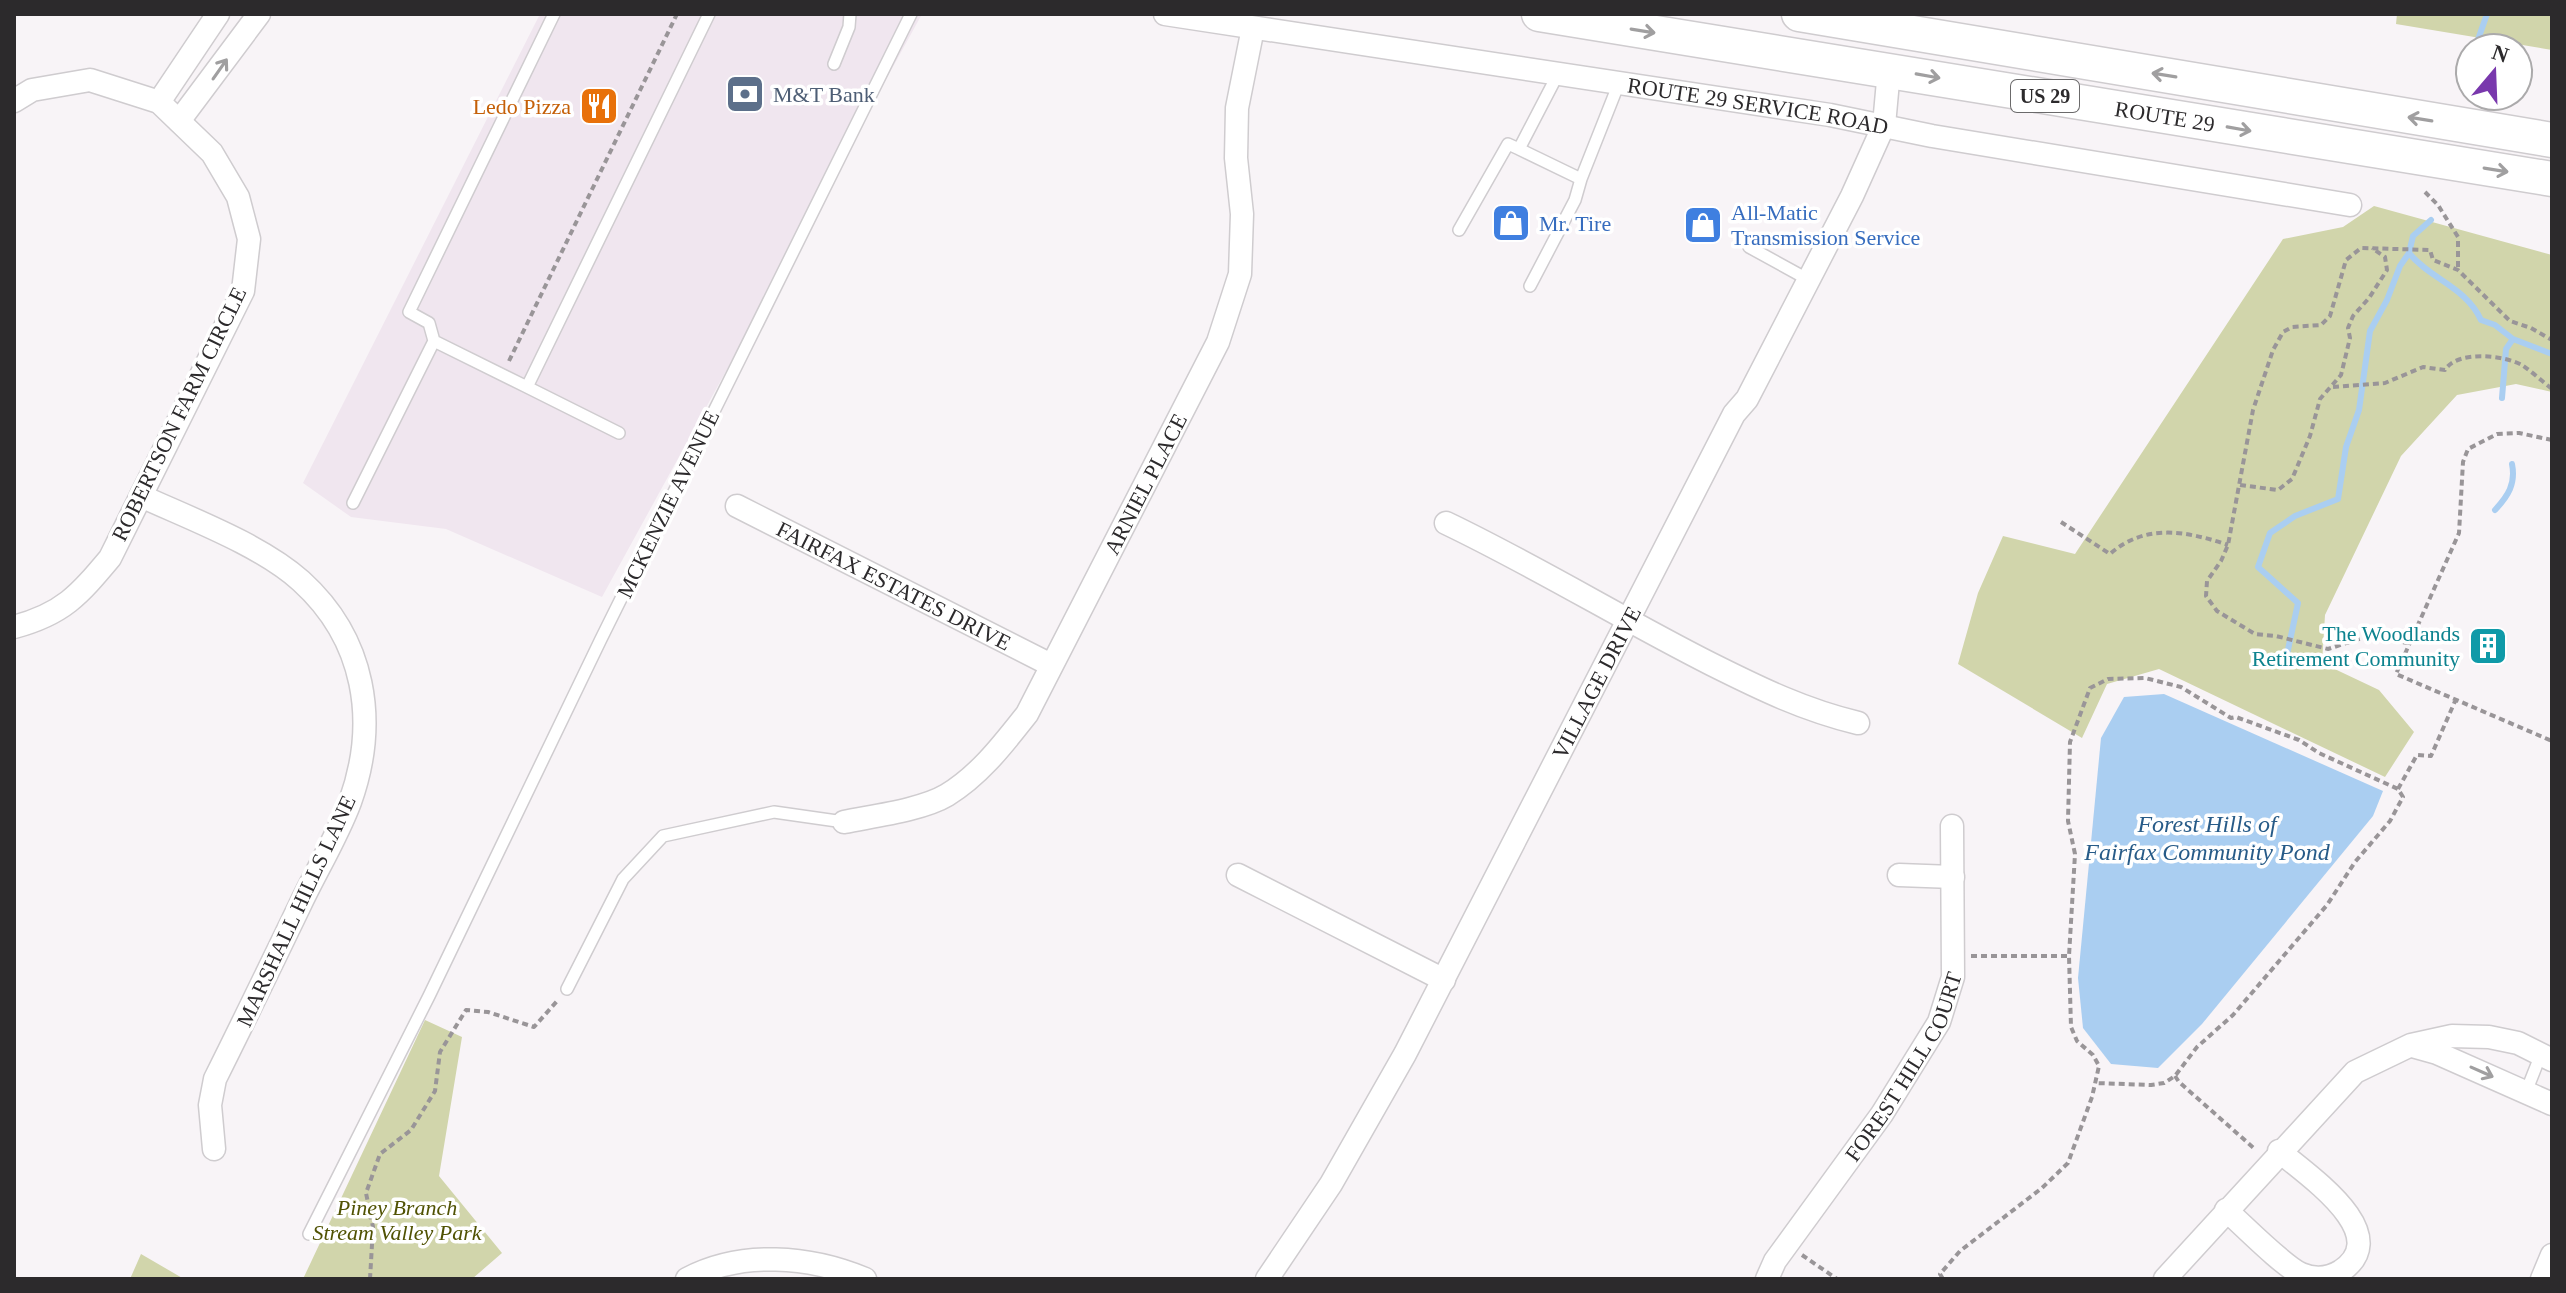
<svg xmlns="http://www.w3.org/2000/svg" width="2566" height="1293" font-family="'Times New Roman',serif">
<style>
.built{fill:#f0e6ef}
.green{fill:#d1d5ab}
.water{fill:#aacef1}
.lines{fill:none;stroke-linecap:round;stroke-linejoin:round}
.stream{stroke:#aacef1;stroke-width:6}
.service-casing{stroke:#cfcccf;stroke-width:14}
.minor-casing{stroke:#cfcccf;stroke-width:25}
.primary-casing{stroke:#cfcccf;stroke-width:37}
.path{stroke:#999598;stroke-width:4;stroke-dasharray:6 4;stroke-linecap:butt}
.service{stroke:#fff;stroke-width:11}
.minor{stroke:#fff;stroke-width:22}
.primary{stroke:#fff;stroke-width:34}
.oneway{stroke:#a09fa0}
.labels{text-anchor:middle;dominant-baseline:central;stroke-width:7;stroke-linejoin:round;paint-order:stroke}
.shield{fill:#fff;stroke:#6b6a6b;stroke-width:2}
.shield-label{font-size:20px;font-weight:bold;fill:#2c2a2c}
.service-label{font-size:22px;fill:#4e5e75;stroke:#fff;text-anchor:start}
.food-label{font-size:22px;fill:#c56008;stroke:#fff;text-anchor:end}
.street-label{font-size:22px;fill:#2c2a2c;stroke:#fff}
.shop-label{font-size:22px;fill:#366cbe;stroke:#fff;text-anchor:start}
.culture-label{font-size:22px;fill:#0d838f;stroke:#fff;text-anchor:end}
.park-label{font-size:22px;font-style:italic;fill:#505203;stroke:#fff}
.water-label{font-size:24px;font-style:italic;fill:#275b88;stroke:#fff}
</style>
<rect width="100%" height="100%" fill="#f8f4f7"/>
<path class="built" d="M540,14h382l-320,583 -156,-68 -95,-12 -48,-34z"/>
<path class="green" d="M2397,14h155v36l-156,-26z
M2374,206l178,49v137l-36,-8 -59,11 -56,61 -76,159 -3,48 57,27 35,42 -29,45 -226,-108 -52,15 -25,54 -124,-74 20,-71 25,-57 72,18 208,-315 60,-12z
M425,1020l37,17 -23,139 63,77 -30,26h-169z
M141,1254l43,25h-54z"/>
<path class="water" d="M2164,694l219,97 -10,25 -171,208 -44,44 -47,-4 -28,-36 -5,-50 23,-240 23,-41z"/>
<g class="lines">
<path class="stream" d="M2475,48l12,-34
M2463,66l7,-10
M2431,220l-18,16 -4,17c21,26 57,34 72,67l14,5 18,14 39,15
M2502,398l4,-49 7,-10
M2495,510c13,-14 21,-26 17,-46
M2286,659l12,-56 -40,-36 12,-34 25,-17 43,-17 8,-52 13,-37 11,-79 17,-31 13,-34 9,-13"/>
<defs>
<path id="service" d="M834,64l15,-37 1,-13
M1519,149l62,30
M1459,230l49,-86 11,5 39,-75
M1749,247l60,33
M1530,286l45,-86 6,-21 38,-96
M527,387l-93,-46 -5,-18 -20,-11 145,-298
M619,433l-92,-46 182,-373
M353,503l81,-162
M567,989l56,-110 40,-43 111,-24 70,10
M2526,1092l15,-38
M309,1234l120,-238 172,-357 310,-625"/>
<g id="minor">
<path id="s1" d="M1165,14l665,101 102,21 418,69"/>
<path d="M14,101l18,-11 58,-10 69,22 53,51 26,44 11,42 -6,52 -133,267c-31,37 -47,56 -96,69"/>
<path d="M159,102l59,-88"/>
<path d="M179,121l80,-107"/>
<path d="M141,496c50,23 120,49 160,85 64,58 78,140 49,221 -13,35 -34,69 -50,103 -28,58 -56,116 -85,174l-5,26 4,44"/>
<path id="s2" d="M737,506l314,159"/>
<path d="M1446,523c90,43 176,96 265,141 50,25 93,46 147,59"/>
<path id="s3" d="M844,822c29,-6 78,-12 103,-27 33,-20 57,-52 80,-81l191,-372 22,-68 2,-60 -6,-56 1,-50 16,-80"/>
<path d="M1238,875l206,105"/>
<path d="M1899,875l54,2"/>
<path d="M2412,1046l25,7 115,51"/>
<path d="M2226,1210c17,15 57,56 75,64 14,6 27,5 40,-3 55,-37 -34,-96 -62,-120"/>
<path d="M687,1279c55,-29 123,-23 178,0"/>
<path id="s4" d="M1267,1279l64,-95 74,-130 329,-640 13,-15 105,-203 32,-71 5,-55"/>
<path id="s5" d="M1767,1279l8,-18 107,-147 57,-92 14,-45 -1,-151"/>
<path d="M2165,1279l190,-207 56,-27 41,-9 37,1 29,6 34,17"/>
<path d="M2542,1279l10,-24"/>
</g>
<g id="primary">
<path id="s6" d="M1539,14l1013,165"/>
<path d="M1799,14l753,126"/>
</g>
</defs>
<use href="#service" class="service-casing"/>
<use href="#minor" class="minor-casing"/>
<use href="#primary" class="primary-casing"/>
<path class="path" d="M2425,192l13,13 20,32v33
M509,361l168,-347
M2333,387l52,-4 38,-16 22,3c12,-20 59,-15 77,-5 10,7 20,16 30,24
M2552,440l-33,-7 -22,1 -29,15 -5,13 -4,71 -63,141 156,67
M2240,485l38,5 14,-11 18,-43 10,-37 21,-24 9,-37 -2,-10 5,-12 16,-18 18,-28 -2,-13 -13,-9
M2061,522l49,32c35,-31 77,-23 118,-9
M2409,643l-44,-6 -37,12 -52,-13 -21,-2 -38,-23 -11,-15 1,-15 14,-20 7,-16 25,-135 20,-60 10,-18 9,-5 29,-2 9,-9 16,-56 15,-12 69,2 3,10 25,10 52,51 21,7 21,12
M2398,789l19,-34 14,1 25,-57
M1971,956h98
M2175,1076l4,6 77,68
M1802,1255l35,24
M370,1279l3,-52 -7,-34 14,-39 31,-24 24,-39 5,-39 26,-42 22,2 46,15 24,-27
M1943,1279l-3,-5 20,-23 82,-63 26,-25 24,-66 7,-31 -6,-11 -16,-14 -6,-14 -2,-71 6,-102 -7,-33 2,-79 20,-54 18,-9 37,-1 36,9 50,31 5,-1 63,23 20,13 79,36 5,8 -13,24 -35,41 -28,43 -94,110 -36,32 -22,29 -11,7 -13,2 -56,-2"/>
<use href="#service" class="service"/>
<use href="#minor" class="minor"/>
<use href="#primary" class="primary"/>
</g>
<defs><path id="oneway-shaft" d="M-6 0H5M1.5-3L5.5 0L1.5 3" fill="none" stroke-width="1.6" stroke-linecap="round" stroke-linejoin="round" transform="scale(2)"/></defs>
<g class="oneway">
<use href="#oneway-shaft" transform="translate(1643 31) rotate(9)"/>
<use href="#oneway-shaft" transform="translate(220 69) rotate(-55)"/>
<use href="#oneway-shaft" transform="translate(2164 75) rotate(-171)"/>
<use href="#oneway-shaft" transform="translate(1928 76) rotate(10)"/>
<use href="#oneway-shaft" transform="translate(2420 119) rotate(-171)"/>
<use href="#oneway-shaft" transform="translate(2239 129) rotate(10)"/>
<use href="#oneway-shaft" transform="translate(2496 170) rotate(9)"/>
<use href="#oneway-shaft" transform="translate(2482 1072) rotate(24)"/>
</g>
<defs>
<symbol id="bank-square" viewBox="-11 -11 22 22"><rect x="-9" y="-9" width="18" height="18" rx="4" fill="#5c6f8a" stroke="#fff"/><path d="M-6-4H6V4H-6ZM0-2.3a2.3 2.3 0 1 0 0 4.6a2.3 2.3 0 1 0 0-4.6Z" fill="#fff"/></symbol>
<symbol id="restaurant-square" viewBox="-11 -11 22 22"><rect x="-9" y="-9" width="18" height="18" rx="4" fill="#e8710a" stroke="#fff"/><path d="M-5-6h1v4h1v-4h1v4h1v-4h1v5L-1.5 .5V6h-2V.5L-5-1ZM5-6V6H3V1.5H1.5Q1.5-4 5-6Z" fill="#fff"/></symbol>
<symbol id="shop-square" viewBox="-11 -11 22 22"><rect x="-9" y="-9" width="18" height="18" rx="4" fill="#3f7fe0" stroke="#fff"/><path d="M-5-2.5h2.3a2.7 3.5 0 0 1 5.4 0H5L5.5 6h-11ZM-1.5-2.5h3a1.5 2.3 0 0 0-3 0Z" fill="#fff"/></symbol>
<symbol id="building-square" viewBox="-11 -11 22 22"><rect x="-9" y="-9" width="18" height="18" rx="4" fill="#0f9aa8" stroke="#fff"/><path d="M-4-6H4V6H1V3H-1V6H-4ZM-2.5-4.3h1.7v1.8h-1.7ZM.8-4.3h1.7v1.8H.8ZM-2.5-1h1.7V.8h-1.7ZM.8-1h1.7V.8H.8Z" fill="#fff"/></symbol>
</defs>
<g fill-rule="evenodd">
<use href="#bank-square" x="723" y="72" width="44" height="44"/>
<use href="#restaurant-square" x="577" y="84" width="44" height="44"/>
<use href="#shop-square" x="1489" y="201" width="44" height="44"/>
<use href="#shop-square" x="1681" y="203" width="44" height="44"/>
<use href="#building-square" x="2466" y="624" width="44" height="44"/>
</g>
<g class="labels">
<rect class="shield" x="2011" y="80" width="68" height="32" rx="6"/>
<g class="shield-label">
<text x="2045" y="96">US 29</text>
</g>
<g class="service-label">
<text x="773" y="94">M&amp;T Bank</text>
</g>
<g class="food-label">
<text x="571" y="106">Ledo Pizza</text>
</g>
<g class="street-label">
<text stroke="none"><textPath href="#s1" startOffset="600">ROUTE 29 SERVICE ROAD</textPath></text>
<text stroke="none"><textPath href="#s6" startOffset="634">ROUTE 29</textPath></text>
<text transform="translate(179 414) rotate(-64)">ROBERTSON FARM CIRCLE</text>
<text stroke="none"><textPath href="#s3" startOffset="480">ARNIEL PLACE</textPath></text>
<text transform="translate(668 504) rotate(-64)">MCKENZIE AVENUE</text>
<text stroke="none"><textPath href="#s2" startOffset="176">FAIRFAX ESTATES DRIVE</textPath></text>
<text stroke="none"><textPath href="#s4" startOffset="682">VILLAGE DRIVE</textPath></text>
<text transform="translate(296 911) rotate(-65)">MARSHALL HILLS LANE</text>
<text stroke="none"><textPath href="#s5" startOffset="254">FOREST HILL COURT</textPath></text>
</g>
<g class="shop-label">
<text x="1731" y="212">All-Matic<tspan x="1731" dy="25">Transmission Service</tspan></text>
<text x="1539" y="223">Mr. Tire</text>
</g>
<g class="culture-label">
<text x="2460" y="633">The Woodlands<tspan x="2460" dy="25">Retirement Community</tspan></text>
</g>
<g class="park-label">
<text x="397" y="1207">Piney Branch<tspan x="397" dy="25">Stream Valley Park</tspan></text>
</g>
<g class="water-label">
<text x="2207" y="824">Forest Hills of<tspan x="2207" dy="28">Fairfax Community Pond</tspan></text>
</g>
</g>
<rect width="2566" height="1293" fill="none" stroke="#2c2a2c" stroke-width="32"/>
<g transform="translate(2494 72) rotate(19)"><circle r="38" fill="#ffffff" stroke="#abaaab" stroke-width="2"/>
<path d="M0-6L14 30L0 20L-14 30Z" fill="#7938ad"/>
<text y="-12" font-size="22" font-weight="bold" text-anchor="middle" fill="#2c2a2c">N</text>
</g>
</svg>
